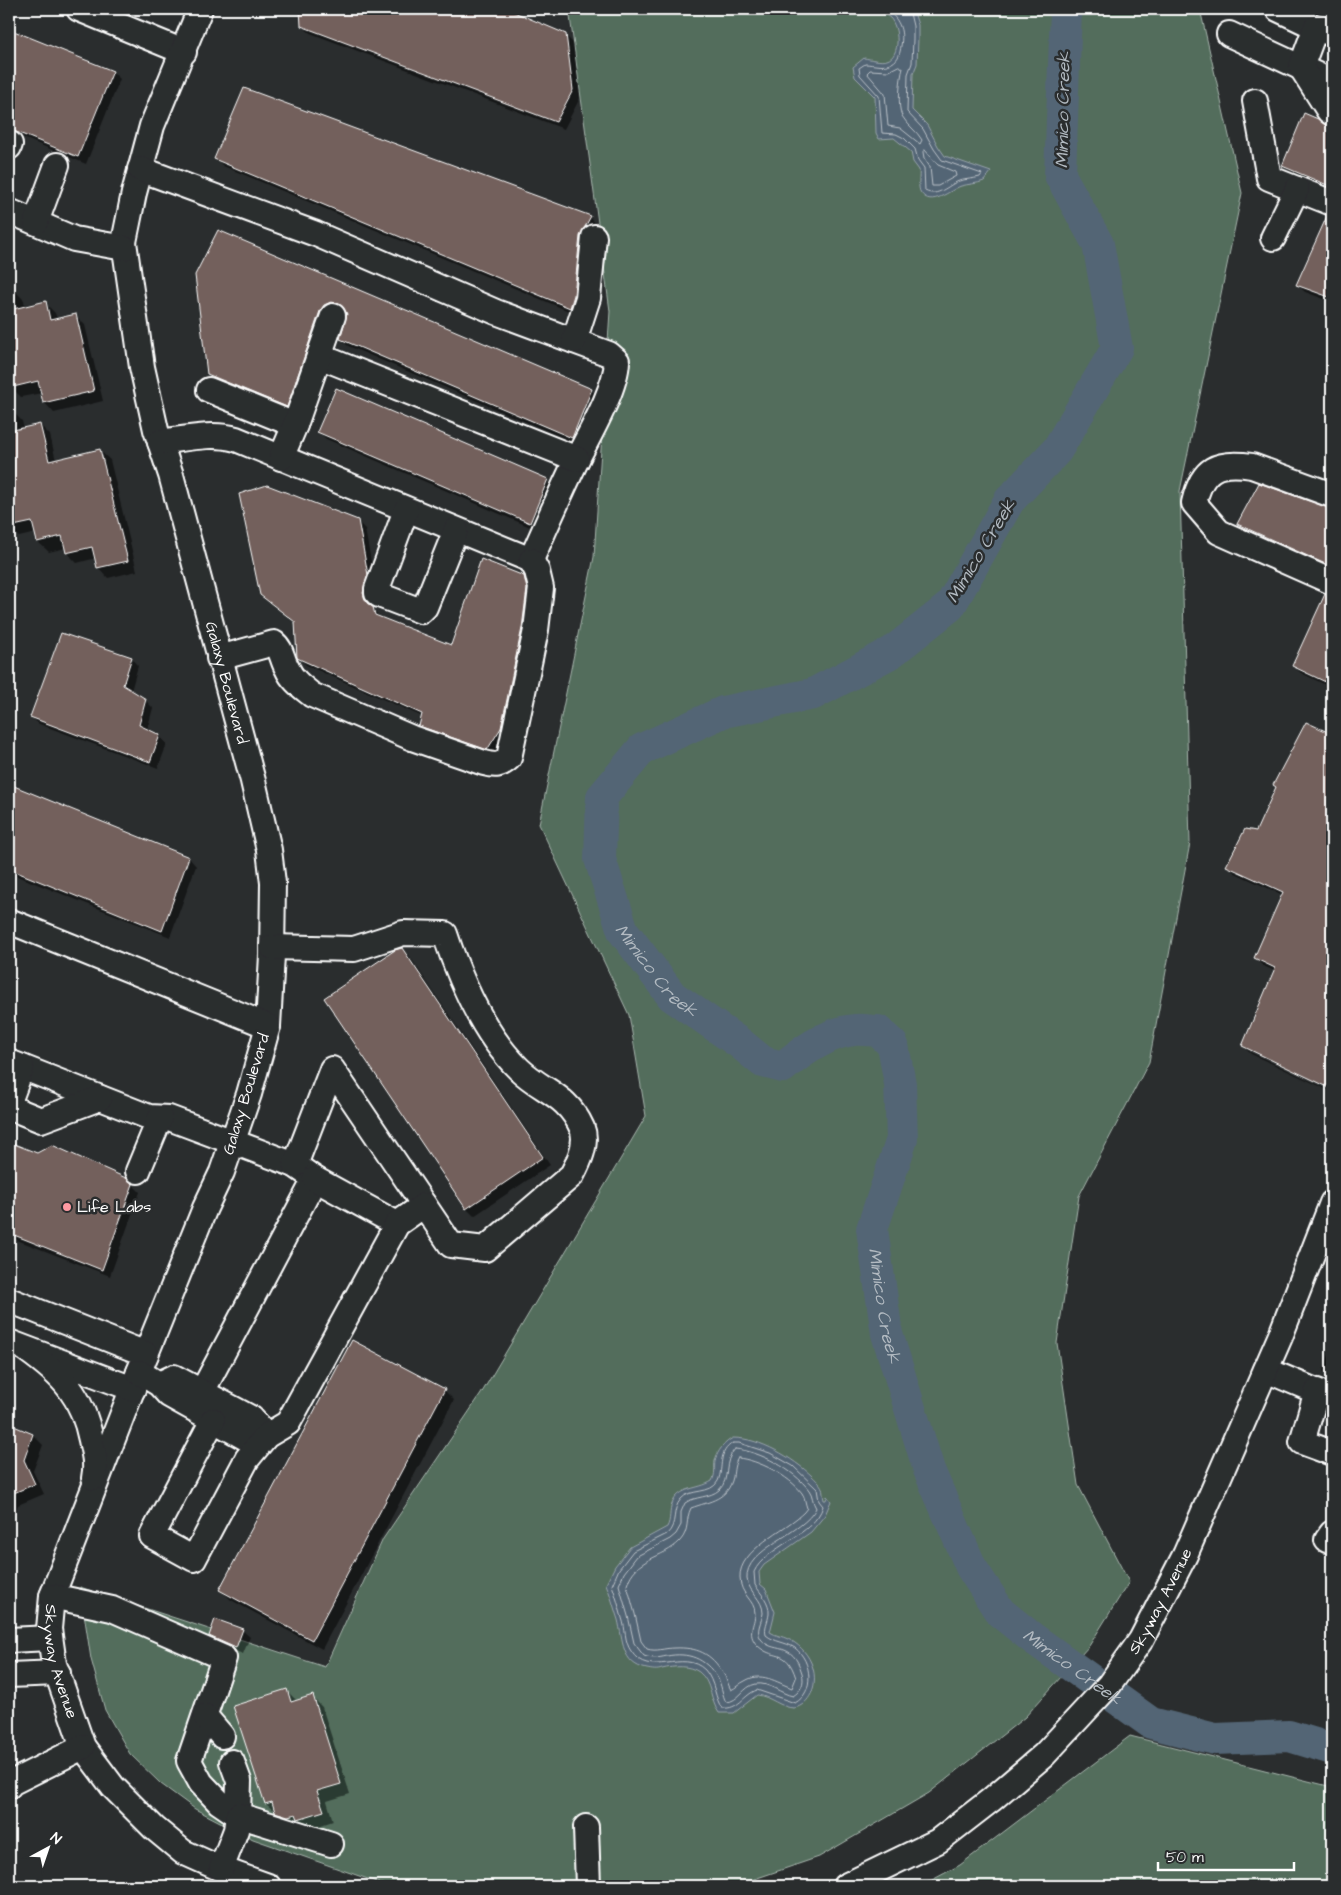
<svg xmlns="http://www.w3.org/2000/svg" width="1341" height="1895" font-family="'Architects Daughter',sans-serif">
<style>
.green{fill:#526d5c;stroke:#a8b6ae}
.water{fill:#536575;stroke:#98a3ac}
.shadow{fill:#0007}
.lines{fill:none;stroke-linecap:round;stroke-linejoin:round}
.shore{stroke:#bac1c8;stroke-width:1}
.river{stroke:#536575;stroke-width:32}
.building{fill:#73605c;stroke:#fff}
.minor-casing{stroke:#fff;stroke-width:28}
.minor{stroke:#2a2d2e;stroke-width:24}
.poi-dot{fill:#ff9aa2;stroke:#2a2d2e;stroke-width:2}
.labels{text-anchor:middle;dominant-baseline:central;stroke-width:5;stroke-linejoin:round;paint-order:stroke}
.street-label{font-size:16px;fill:#fff;stroke:#2a2d2e}
.poi-label{font-size:16px;fill:#fff;stroke:#2a2d2e;text-anchor:start}
.water-label{font-size:18px;font-style:italic;fill:#b2bac1;stroke:#2a2d2e}
</style>
<rect width="100%" height="100%" fill="#2a2d2e"/>
<filter id="ink" filterUnits="userSpaceOnUse"><feTurbulence type="fractalNoise" baseFrequency=".02" numOctaves="2"/><feDisplacementMap in="SourceGraphic" scale="10" xChannelSelector="R" yChannelSelector="G"/><feConvolveMatrix kernelMatrix="1 2 1 2 8 2 1 2 1" color-interpolation-filters="sRGB"/></filter>
<g filter="url(#ink)">
<path class="green" d="M569,9h631l42,184 -62,298 10,352 -41,219 -70,134 -22,147 21,142 51,97 -40,64 -64,71 -96,76 -110,64 -85,29h-346l-135,-47 -58,-30 -34,-25 -31,-30 -25,-44 -14,-51 -11,-72 245,80 58,-128 98,-145 165,-278 -17,-101 -90,-191 55,-267 16,-246z
M1130,1736l202,51v99h-411l39,-21z"/>
<path class="water" d="M869,9h44l5,16v14l-1,25 -4,10 -1,36 15,15 11,21 7,10 46,16 -7,9c-7,3 -16,3 -23,5 -11,4 -30,22 -40,7 -4,-5 -1,-17 -2,-23l-6,-8 -2,-10 -17,-14 -15,1 -3,-6 -1,-36 -20,-20 -2,-10 11,-9c7,1 17,4 23,2 14,-4 12,-33 3,-42 -6,-5 -14,-6 -21,-9z
M733,1438c27,0 60,20 79,38 3,3 9,8 10,12 1,3 1,8 2,12h2l1,-4 4,5 -6,14 -14,17 -47,33 -5,7 1,12 6,5 9,23 -5,20c6,4 12,4 18,7 20,9 33,34 23,55 -3,6 -9,13 -17,14 -13,0 -24,-12 -37,-13l-23,18h-15c-9,-12 -7,-31 -20,-41 -10,-7 -25,-6 -37,-3 -5,2 -10,1 -15,0 -26,-5 -24,-29 -29,-49 -4,-12 -7,-24 -12,-36l9,-18 15,-19 37,-20c4,-7 2,-16 5,-23 7,-18 26,-14 40,-23 4,-7 2,-13 3,-20 2,-10 10,-19 18,-23z"/>
<path class="shadow" d="M301,9h202l62,26 8,8 7,55 -16,31 -254,-96 -8,-7z
M9,31l104,41 7,7 -34,85 -77,-32z
M1324,126l8,1v63l-41,-17 -8,-7z
M215,158l375,59 7,8 -10,19 -9,71 -355,-149z
M1327,217l5,1v84l-27,-10 -7,-7z
M219,232l372,158 8,7 -19,48 -232,-99 -7,-7 7,-26 -2,-3 -7,-1 -45,104 -78,-32 -8,-8z
M14,290l10,10 1,7 20,-4 10,10 2,6 18,-4 10,10 18,76 -49,12 -10,-11 -2,-9 -21,4 -10,-10 -2,-7v-89z
M9,411h3l10,10 2,8 16,-4 10,10 6,26 43,-11 11,10 27,111 -29,7 -10,-11 -2,-9 -19,5 -10,-10 -1,-5 -17,4 -11,-10 -2,-9 -17,4 -10,-10z
M319,432l228,48 8,8 -18,42 -211,-91z
M1329,509l3,2v59l-86,-39 -7,-7z
M357,521l8,8 10,54 -5,18 3,8 8,10 71,27 71,-69 8,8 -23,151 -13,20 -67,-23 -8,-7 3,-9 -117,-52 -7,-7 -3,-35 -35,-28z
M1326,596l6,1v91l-31,-15 -8,-7z
M131,658l7,8 -7,25 14,9 8,8 -6,22 12,6 8,8 -9,24 -119,-44 -8,-7z
M1306,723l26,13v352l-82,-39v3l82,39v1l-81,-38 -8,-8 32,-75 -12,-5 -8,-8 28,-63 -48,-22 -7,-7 29,-34z
M9,785l180,73 7,8 -26,71 -161,-64z
M402,949l8,8 140,208 -76,51 -7,-7 -142,-211z
M9,1143l28,11 96,31 7,7 -30,84 -101,-39z
M1332,1347v34l-9,-10z
M444,1390l10,10 -132,249 -91,-49 -10,-10z
M9,1412l7,16 17,7 10,10 -10,26 11,23 -26,11 -8,21z
M242,1630l8,7 -7,17 -25,-10 -8,-8z
M286,1690l10,10 16,-3 10,10 28,87 -23,7 6,20 -24,8 -22,-7 -21,-18z"/>
<g class="lines">
<path class="shore" d="M885,9c14,9 19,21 16,37 -1,7 -2,13 -9,17 -8,5 -19,1 -27,1l-6,4 1,7 19,21 3,37 14,1 8,4 11,11 3,11 6,8 1,23c13,7 23,-6 34,-10 7,-2 14,-2 21,-4l2,-3 -40,-14 -8,-11 -11,-20 -16,-17 1,-38 4,-11 1,-24v-13l-4,-17
M899,66l4,2c-3,10 -6,39 -1,48 5,9 15,15 20,24l-2,4 -20,-16 -12,-2 -3,-32 -18,-21 3,-3 18,1z
M925,150l13,15 17,7 1,4 -18,10h-6l-2,-19 -6,-9 -1,-6z
M733,1443h6l31,10 23,13 24,23 2,12 4,5c-8,29 -58,41 -69,66l1,13c6,9 15,17 14,29 -1,8 -5,13 -3,21 8,7 20,7 29,13 17,13 20,44 0,55l-38,-13c-14,5 -18,20 -35,18 -7,-8 -7,-27 -17,-38 -22,-22 -56,10 -74,-19 -7,-10 -5,-22 -9,-33 -3,-11 -6,-22 -10,-33l7,-16 14,-18 34,-17c11,-10 4,-24 14,-35 9,-11 30,-4 37,-18 6,-14 -1,-29 15,-38z
M735,1449c25,2 59,21 74,41 4,5 3,12 7,18 -12,26 -72,41 -69,71 2,14 16,20 16,34 -1,9 -8,17 -2,26 12,16 31,0 41,34 3,10 -1,18 -9,23 -12,-2 -24,-14 -37,-12 -13,2 -17,18 -30,18 -4,-7 -4,-17 -9,-25 -12,-19 -29,-25 -50,-21 -9,2 -14,3 -23,0l-10,-13 -6,-27 -9,-31 5,-12 13,-17 33,-17 6,-5 5,-9v-13l4,-9c10,-7 25,-5 34,-13 12,-11 3,-28 16,-41z
M738,1458c21,2 51,18 64,35 3,4 3,10 5,15l-3,4c-18,18 -66,38 -64,66 0,17 15,22 15,35 0,12 -9,20 2,32 17,17 29,1 39,33l-4,10c-16,-6 -31,-17 -47,-7 -5,2 -9,7 -14,9 -3,-5 -4,-12 -8,-17 -12,-20 -26,-26 -49,-25 -10,0 -17,4 -27,1l-6,-8 -6,-27 -8,-29c8,-28 36,-26 53,-44 10,-11 5,-21 11,-33 19,-7 37,-8 42,-31 1,-7 1,-13 5,-19z"/>
<path class="river" id="s1" d="M1066,9l-6,166 38,69 19,104 -60,102 -48,51 -59,105 -58,46 -79,42 -90,18 -81,37 -40,48 -2,62 23,72 49,65 69,48 22,18 20,5c18,-15 48,-36 72,-37 7,-1 16,1 23,1l15,14 7,39 2,55 -30,90 15,105 42,136 42,97 29,45 31,25 120,86 64,16 74,-3 43,13"/>
</g>
<path class="building" d="M300,9h207l59,25 7,56 -17,32 -255,-96z
M9,29l104,42 -35,86 -69,-28z
M244,88l347,128 -11,20 -6,59 -4,13 -356,-149z
M1304,113l14,6 7,6 7,2v60l-50,-21z
M1327,216h5v82l-36,-13z
M218,230l374,159 -20,49 -232,-99 7,-25 -4,-7 -6,-4 -6,-1 -7,3 -4,6 -33,96 -80,-33 -12,-99z
M46,301l4,19 26,-6 18,77 -51,12 -5,-22 -29,7v-78z
M336,388l212,91 -18,44 -213,-91z
M40,424l9,37 51,-12 28,112 -31,7 -5,-21 -26,6 -4,-17 -25,6 -5,-20 -23,5v-96z
M1259,483l73,26v58l-95,-43z
M267,485l91,35 10,55 -5,18 4,10 6,4 2,8 76,30 30,-86 43,17 3,13 -5,39 -21,100 -14,22 -68,-24 3,-12 -125,-56 -2,-36 -35,-27 -21,-101z
M1325,594l7,2v89l-40,-19z
M61,633l71,24 -9,28 23,14 -7,26 21,10 -10,27 -120,-45z
M1306,722l26,12v355l-90,-43 33,-78 -21,-10 29,-66 -57,-26 19,-37 11,2 20,-44 -3,-2z
M9,784l180,73 -27,74 -153,-62z
M402,948l141,209 -77,52 -142,-211 71,-48z
M9,1142l28,11 15,-8 74,33 7,6 -31,86 -93,-37z
M352,1340l93,49 -133,251 -93,-50z
M9,1424l24,10 -9,26 11,24 -26,11z
M215,1619l28,10 -7,19 -27,-12z
M287,1689l4,13 22,-7 28,89 -24,7 7,20 -26,8 -2,-5 -8,2 -13,-4 -3,-10 -7,2 -32,-98z"/>
<g class="lines">
<defs>
<g id="minor">
<path d="M79,9l105,43"/>
<path id="s2" d="M200,9l-48,117 -18,67 -10,49 18,125 14,63 15,45 82,306 16,69 4,33 -1,72 -4,71 -19,68 -27,78 -17,36 -59,146 -94,242 -3,33 5,35 29,83 30,40 41,41 29,24 38,17 47,17"/>
<path d="M1278,9l38,18 15,-5"/>
<path d="M1229,34l103,48"/>
<path d="M1332,34l-16,-7 -15,40 28,44 3,2"/>
<path d="M1255,101l14,77 63,25"/>
<path d="M9,147l1,-3"/>
<path d="M140,169l176,65 180,78 113,42 8,7c-1,28 -27,72 -40,98 -16,33 -31,67 -46,101l-295,-121c-24,-7 -51,0 -76,3"/>
<path d="M9,211l65,28 50,9"/>
<path d="M36,222l21,-57"/>
<path d="M1273,238l24,-49"/>
<path d="M574,341l14,-43 6,-61"/>
<path d="M319,356l258,103"/>
<path d="M209,390l86,35"/>
<path d="M281,458l14,-33 38,-109"/>
<path d="M1332,495l-80,-29c-35,-5 -50,2 -58,37l25,29 113,50"/>
<path d="M406,510l-29,79v4l2,2 42,16 4,-4 31,-77"/>
<path d="M219,658l55,-15c8,6 8,17 13,25 5,12 15,19 25,27l100,43 72,25c11,3 16,3 25,-5l27,-128 5,-42 -4,-17 -6,-11"/>
<path d="M9,921l259,105"/>
<path d="M9,1062l140,55 20,1 126,47 20,14 -113,213"/>
<path d="M9,1102l13,-35"/>
<path d="M9,1107l32,13 59,-22"/>
<path d="M295,1165l37,-96 92,136"/>
<path d="M138,1171l22,-53"/>
<path d="M315,1179l82,45"/>
<path d="M9,1300l137,54"/>
<path d="M9,1342l124,47"/>
<path d="M27,1350c36,26 55,45 64,90 3,14 6,24 3,38"/>
<path d="M1266,1370l66,28"/>
<path d="M139,1372l20,12 10,11 77,43 20,-2 -15,-18 -77,-41 -15,7"/>
<path d="M1317,1391l-15,51 30,11"/>
<path d="M213,1420l-61,116 42,23 53,-100 19,-23 22,-13 109,-199 27,-19 27,40 34,4 87,-74c7,-13 16,-32 10,-47 -15,-34 -39,-36 -63,-59 -35,-34 -59,-89 -74,-135l-42,-1 -49,16 -82,-2"/>
<path d="M1327,1540l5,-7"/>
<path d="M52,1596l60,13 112,49 -35,103 12,22 18,19 19,13 1,-34 -7,-19"/>
<path d="M9,1640l41,-2"/>
<path d="M9,1675l49,-2"/>
<path d="M205,1716l17,20"/>
<path d="M9,1786l2,-3 72,-36"/>
<path d="M586,1827l2,59"/>
<path d="M221,1869l15,-39 2,-15 93,29"/>
<path id="s3" d="M845,1886l93,-45 53,-41 53,-45 65,-70 32,-45 44,-85 95,-218 52,-134"/>
</g>
</defs>
<use href="#minor" class="minor-casing"/>
<use href="#minor" class="minor"/>
</g>
</g>
<circle class="poi-dot" cx="67" cy="1207" r="5"/>
<g class="labels">
<g class="street-label">
<text stroke="none"><textPath href="#s2" startOffset="699">Galaxy Boulevard</textPath></text>
<text transform="translate(246 1094) rotate(-73)">Galaxy Boulevard</text>
<text stroke="none"><textPath href="#s3" startOffset="434">Skyway Avenue</textPath></text>
<text stroke="none"><textPath href="#s2" startOffset="1725">Skyway Avenue</textPath></text>
</g>
<g class="poi-label">
<text x="77" y="1207">Life Labs</text>
</g>
<g class="water-label">
<text transform="translate(1063 110) rotate(-89)">Mimico Creek</text>
<text transform="translate(981 551) rotate(-59)">Mimico Creek</text>
<text stroke="none"><textPath href="#s1" startOffset="1256">Mimico Creek</textPath></text>
<text stroke="none"><textPath href="#s1" startOffset="1811">Mimico Creek</textPath></text>
<text stroke="none"><textPath href="#s1" startOffset="2232">Mimico Creek</textPath></text>
</g>
</g>
<rect width="1341" height="1895" fill="none" stroke="#2a2d2e" stroke-width="30"/>
<rect x="15" y="15" width="1311" height="1865" fill="none" stroke="#fff" stroke-width="2" filter="url(#ink)"/>
<g transform="translate(48 1848) rotate(40)" stroke="#2a2d2e" stroke-width="4" paint-order="stroke">
<path d="M0-4L9 19L0 12L-9 19Z" fill="#ffffff"/>
<text y="-8" font-size="14" font-weight="bold" text-anchor="middle" fill="#ffffff">N</text>
</g>
<path d="M1158 1862v8h136v-8" fill="none" stroke="#ffffff" stroke-width="2.5"/>
<text x="1166" y="1862" font-size="15" fill="#ffffff" stroke="#2a2d2e" stroke-width="4" paint-order="stroke">50 m</text>
</svg>
